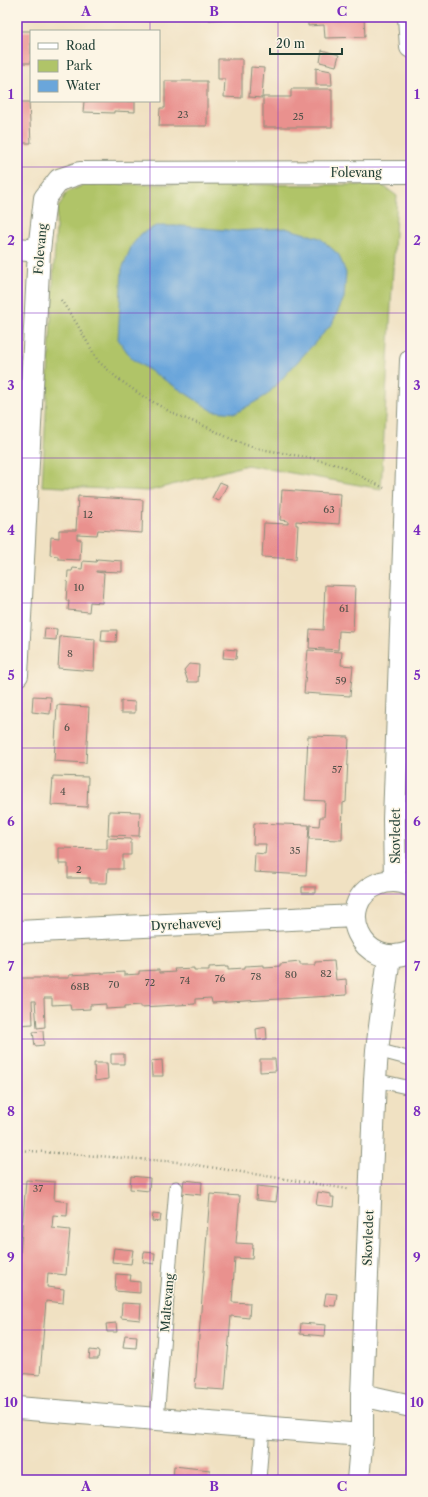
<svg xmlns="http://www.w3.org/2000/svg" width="428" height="1497" font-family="'Libre Caslon Text',serif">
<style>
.green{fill:#b0c468;stroke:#68804e}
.water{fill:#6aa6db;stroke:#447288}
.building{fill:#e9918e}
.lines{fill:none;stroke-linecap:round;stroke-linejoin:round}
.service-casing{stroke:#888f7b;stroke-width:15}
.minor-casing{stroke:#888f7b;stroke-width:24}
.tertiary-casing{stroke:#888f7b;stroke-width:24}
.path{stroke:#888f7b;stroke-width:2.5;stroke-dasharray:1 3;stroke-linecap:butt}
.service{stroke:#fff;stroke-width:13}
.minor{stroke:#fff;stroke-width:22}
.tertiary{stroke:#fff;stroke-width:22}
.grid{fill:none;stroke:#7b2cbf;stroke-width:1;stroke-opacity:0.55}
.labels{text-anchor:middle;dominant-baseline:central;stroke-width:3;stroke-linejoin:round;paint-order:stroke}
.number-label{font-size:10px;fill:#52524a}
.street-label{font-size:12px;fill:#1f3d34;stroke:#fcf5e5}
.neatline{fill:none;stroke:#7b2cbf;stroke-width:1.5}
.grid-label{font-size:13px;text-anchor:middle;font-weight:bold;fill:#7b2cbf}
</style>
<rect width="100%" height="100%" fill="#fcf5e5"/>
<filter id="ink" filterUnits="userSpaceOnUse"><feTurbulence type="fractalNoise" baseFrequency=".025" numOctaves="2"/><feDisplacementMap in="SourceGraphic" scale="8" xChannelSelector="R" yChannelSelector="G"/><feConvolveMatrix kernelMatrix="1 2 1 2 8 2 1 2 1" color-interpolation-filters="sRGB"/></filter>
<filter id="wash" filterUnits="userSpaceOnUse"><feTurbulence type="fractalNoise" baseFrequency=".012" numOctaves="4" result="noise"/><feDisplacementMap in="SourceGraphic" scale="16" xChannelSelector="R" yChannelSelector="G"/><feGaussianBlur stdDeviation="0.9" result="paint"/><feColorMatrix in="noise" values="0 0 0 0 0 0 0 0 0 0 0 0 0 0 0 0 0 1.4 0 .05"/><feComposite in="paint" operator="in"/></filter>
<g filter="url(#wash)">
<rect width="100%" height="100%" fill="#f0e1c2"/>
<path class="green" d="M86,184l296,1 15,11 -16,293 -134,-24 -98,26 -107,-5 15,-276 10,-18z"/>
<path class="water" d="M156,226h26l55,5 48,-3 35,10 19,17 7,18 -2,25 -12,26 -65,71 -31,18 -23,-2 -81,-52 -14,-20 4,-70 10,-24 10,-12z"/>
<g id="blocks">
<path class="building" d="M209,17h18v2l-18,1z
M308,17h56l1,20 -40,1 -1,-13 -16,1z
M17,31h14v32h-14z
M322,50l17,5 -3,11 -16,-4z
M218,59h24v39l-18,-1 1,-18h-7z
M251,67l13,1 -2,30 -13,-1z
M316,68l15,3 1,14h-16z
M165,81h42v45h-48l1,-18h5z
M291,89h41v38h-69v-30h28z
M84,101h51v11l-21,-1v2l-31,-1z
M17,102h12l2,41h-14z
M220,482l7,3 -8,16 -7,-3z
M282,490l59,4 -2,30 -43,-3v4h2l-2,34 -34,-2 2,-34 24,1v-3l-8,-1z
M78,496l65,4 -1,33 -44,-3 -1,5 -20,-1v5h4l-1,21 -22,-1v-3l-8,-1 1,-18 8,1v-8h17z
M97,559l25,2v11l-26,-1v1l8,1 -2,30 -12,-1 -1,10 -21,-2 1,-9h-3l2,-30h4l1,-3 9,1 1,-8 13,1z
M325,585l30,1 -2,46 -14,-1 -1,19 -29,-2 1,-19 13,1z
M45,628l12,1 -1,11 -12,-1z
M102,630h15l-1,12 -15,-1z
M60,636l35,3 -1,32 -36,-3z
M224,649l13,1 -1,9 -13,-1z
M308,650l34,2 -1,13 12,1 -3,30 -46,-3z
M189,664l10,1 -1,17h-10l-4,-12z
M33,696l18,1 -1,17 -18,-2z
M121,701l14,1v11h-14z
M57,705l32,2 -3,56 -32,-2z
M308,736l41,1 -3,65 -3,1 -1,37 -33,-1 1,-14 9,1 1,-9h4l1,-16 -20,-1z
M53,776l35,1 -1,30 -36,-2z
M109,811l31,1 -1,24 -31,-1z
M254,823l55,2 -3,50 -52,-3 1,-19 10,1 1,-10h-13z
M107,838l24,1v16h-8v14h-15l-1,14h-17v-5h-22v-14h-9v-16l48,1z
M302,887h14v6h-14z
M334,961l2,19 10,-1 1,16 -135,8 -1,-5 -16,1v5l-54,3v-2l-16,1v2l-19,1v-5l-16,1v4l-19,1 -1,-6 -18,1v-7h-8l1,29 -8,1 -2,-27h-3l1,23 -16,1v-47h52v-3l19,-1 36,-2v3l15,-1v-3l20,-1v3l16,-1 -1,-3 20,-1v2h15v-3l20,-1v3l16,-1v-2l19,-1v2l16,-1v-2l20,-2v3h15v-3z
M266,1027l1,12 -10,1 -1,-11z
M43,1031l1,14 -9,1 -2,-14z
M111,1054h13v10h-13z
M260,1059h15l1,12 -16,1z
M162,1060l1,16h-11l-1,-15z
M94,1063h13l1,16 -13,2z
M131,1176l19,2 -1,13 -19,-2z
M26,1180l29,2 -1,18 14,2 -1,14 -14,-1 -1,13 18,2 -4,45 -18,-2 -1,14 17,2 -1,14 -17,-2 -6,74 -23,-2v-78z
M184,1180l18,2 -1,13 -19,-2z
M257,1186l21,2 -2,14 -20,-2z
M318,1192l13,2v3h3l-1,10 -17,-2z
M210,1194l30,2 -4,47 17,1 -1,15 -17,-1 -3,44 18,1 -1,15 -18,-2 -6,74 -30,-2z
M153,1214l8,1 -1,7 -8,-1z
M114,1248l19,2 -2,14 -19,-2z
M144,1252l11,1 -1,11 -11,-2z
M116,1274l15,1 -1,6 10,1v11l-25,-2z
M326,1293l11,1 -2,12 -11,-1z
M122,1303l19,1 -1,16 -19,-2z
M116,1323l1,9h-10l-1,-8z
M301,1323l25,2 -1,11 -25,-2z
M125,1335l12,1 -1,12 -13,-1z
M90,1350l9,1 -1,8h-9z
M174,1466l36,4 -1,10h-36z"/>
</g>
</g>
<g filter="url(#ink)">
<use href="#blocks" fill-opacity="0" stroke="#888f7b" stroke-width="1"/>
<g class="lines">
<defs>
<path id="service" d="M377,1050l34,9
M375,1080l36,8
M157,1419l19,-231
M259,1480l4,-53"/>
<path id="minor" d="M17,249l22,2
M17,675l22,-424 6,-53 14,-18 21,-7 331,-1
M362,1395l49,11
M17,1408l345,27"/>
<path id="tertiary" d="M409,17l2,30
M395,881l-1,-61 17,-460
M411,886c-10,-6 -22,-6 -33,-2 -46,19 -17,90 33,68
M17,932l338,-16
M358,1480l4,-45v-40l13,-315 2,-30 12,-93"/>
</defs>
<use href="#service" class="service-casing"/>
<use href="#minor" class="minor-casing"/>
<use href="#tertiary" class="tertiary-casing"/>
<path class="path" d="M61,300l16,24 21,37 19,17 27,19 32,18 31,12 28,14 20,7 56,10 19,5 11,3 43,22
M17,1150l161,12 170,27"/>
<use href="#service" class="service"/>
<use href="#minor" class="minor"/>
<use href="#tertiary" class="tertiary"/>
</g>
</g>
<path class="grid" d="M150,17v14M278,17v1463M150,101v1379M17,167h394M17,313h394M17,458h394M17,603h394M17,748h394M17,894h394M17,1039h394M17,1184h394M17,1330h394"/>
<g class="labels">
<g class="number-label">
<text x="183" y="114">23</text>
<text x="298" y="116">25</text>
<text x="329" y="509">63</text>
<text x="88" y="514">12</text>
<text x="79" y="587">10</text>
<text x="344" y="608">61</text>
<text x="70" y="653">8</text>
<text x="341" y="680">59</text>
<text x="67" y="727">6</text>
<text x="337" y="769">57</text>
<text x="63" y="791">4</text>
<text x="295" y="850">35</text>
<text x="79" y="869">2</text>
<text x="326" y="973">82</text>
<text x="291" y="974">80</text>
<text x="256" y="976">78</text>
<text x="220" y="978">76</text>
<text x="185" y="980">74</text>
<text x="150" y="982">72</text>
<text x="114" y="984">70</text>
<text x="80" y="986">68B</text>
<text x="38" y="1188">37</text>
</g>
<g class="street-label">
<text x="356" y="172">Folevang</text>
<text transform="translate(40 249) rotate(-85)">Folevang</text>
<text transform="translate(395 836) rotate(-90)">Skovledet</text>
<text transform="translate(186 924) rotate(-3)">Dyrehavevej</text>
<text transform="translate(368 1238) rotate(-88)">Skovledet</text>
<text transform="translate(167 1303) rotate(-85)">Maltevang</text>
</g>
</g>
<rect width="428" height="1497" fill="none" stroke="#fcf5e5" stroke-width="44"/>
<rect x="30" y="30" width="130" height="72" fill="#fcf5e5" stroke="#a4ab9e"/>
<rect x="38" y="43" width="20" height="6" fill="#ffffff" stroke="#a4ab9e"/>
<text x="66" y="50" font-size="12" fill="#1f3d34">Road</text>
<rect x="38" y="60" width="20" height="12" fill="#b0c468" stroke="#a4ab9e"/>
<text x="66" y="70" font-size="12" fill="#1f3d34">Park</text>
<rect x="38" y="80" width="20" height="12" fill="#6aa6db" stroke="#a4ab9e"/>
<text x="66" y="90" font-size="12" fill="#1f3d34">Water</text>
<path d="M270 48v6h72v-6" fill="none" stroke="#1f3d34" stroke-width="2"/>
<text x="276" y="48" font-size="12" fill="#1f3d34" stroke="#fcf5e5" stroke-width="3" paint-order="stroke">20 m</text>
<rect x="22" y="22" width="384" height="1453" class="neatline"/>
<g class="grid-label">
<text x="86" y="16">A</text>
<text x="214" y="16">B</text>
<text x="342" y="16">C</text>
<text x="11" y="99">1</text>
<text x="417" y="99">1</text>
<text x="11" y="245">2</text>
<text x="417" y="245">2</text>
<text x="11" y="390">3</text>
<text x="417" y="390">3</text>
<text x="11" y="535">4</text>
<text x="417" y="535">4</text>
<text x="11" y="680">5</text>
<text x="417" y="680">5</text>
<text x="11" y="826">6</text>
<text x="417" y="826">6</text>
<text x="11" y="971">7</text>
<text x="417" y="971">7</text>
<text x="11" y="1116">8</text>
<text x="417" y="1116">8</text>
<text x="11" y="1262">9</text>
<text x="417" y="1262">9</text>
<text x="11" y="1407">10</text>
<text x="417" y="1407">10</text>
<text x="86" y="1491">A</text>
<text x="214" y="1491">B</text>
<text x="342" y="1491">C</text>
</g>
</svg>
